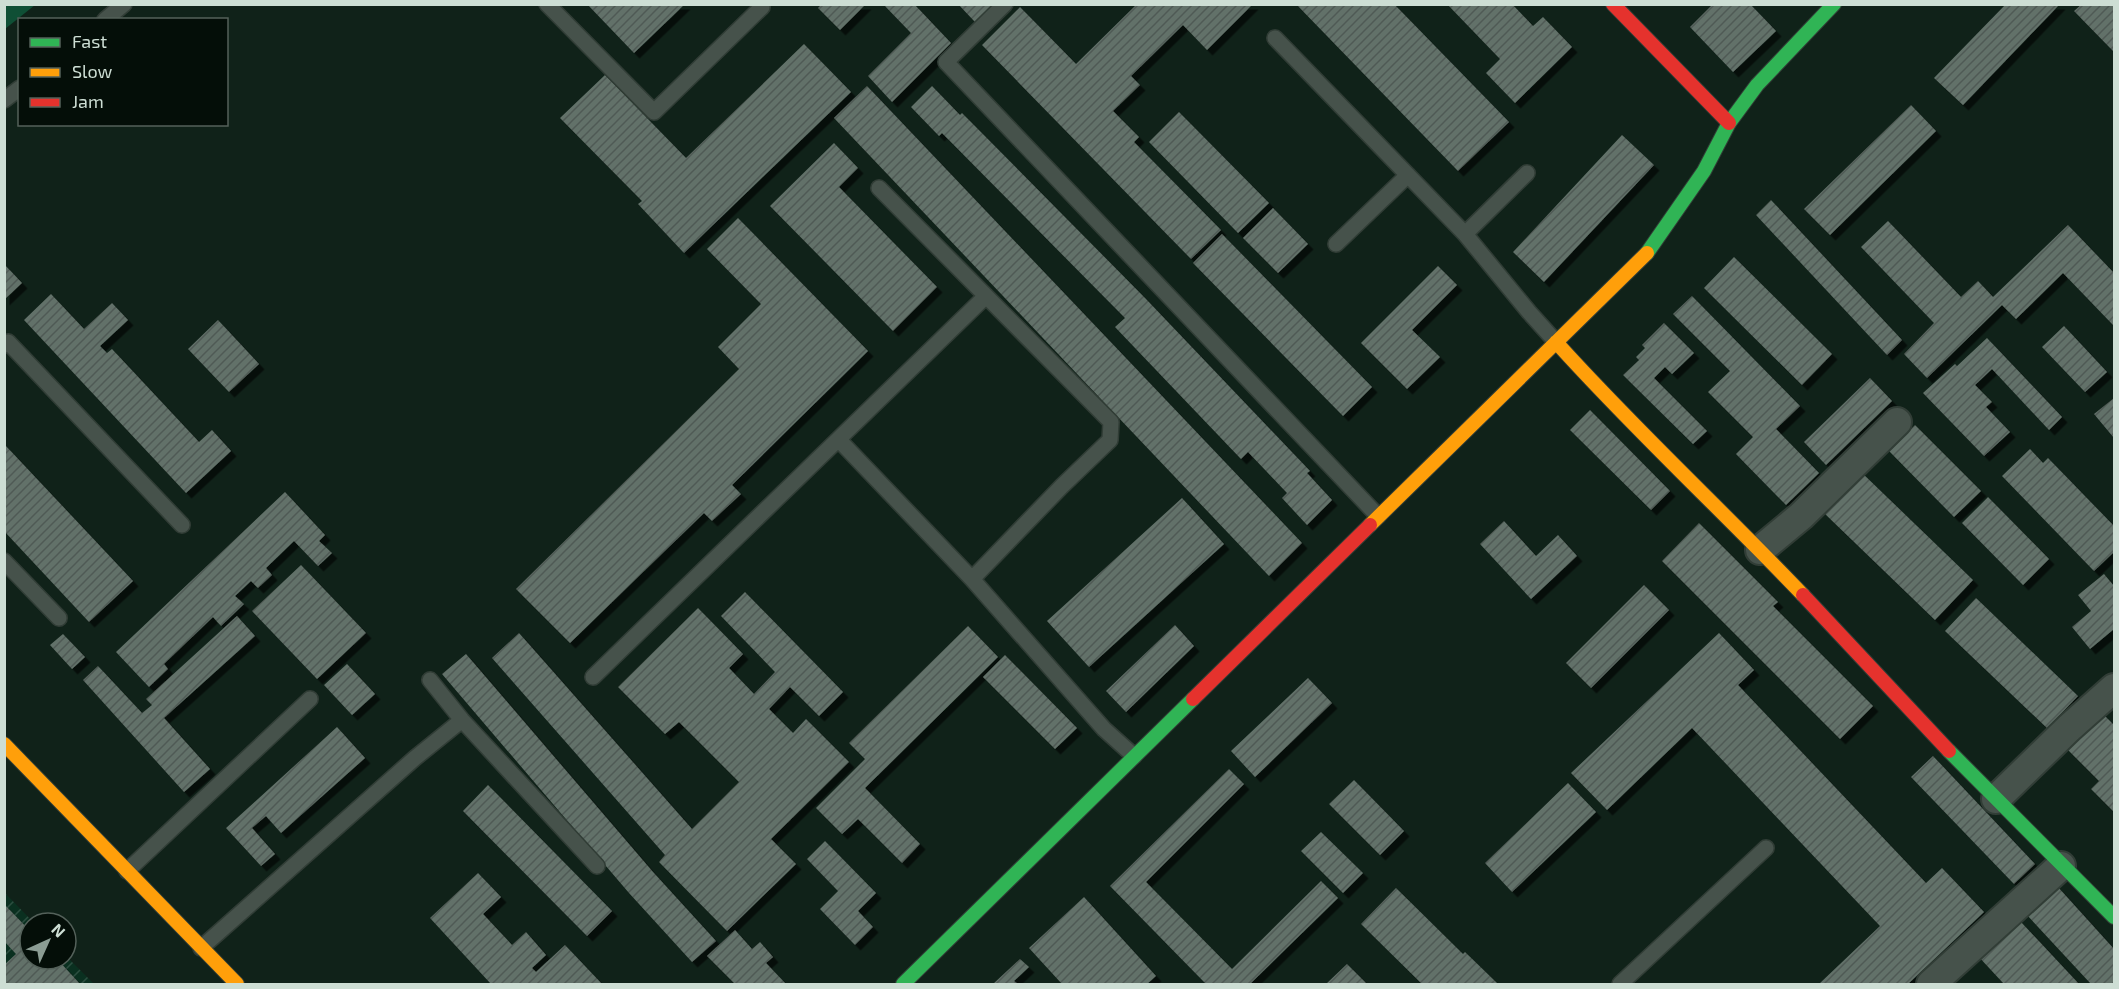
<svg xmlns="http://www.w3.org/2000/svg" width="2119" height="989" font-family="'Exo 2',sans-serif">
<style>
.industrial{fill:url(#industrial-furrows)}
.park{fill:#0f4f35}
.building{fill:url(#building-hatch);filter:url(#shadow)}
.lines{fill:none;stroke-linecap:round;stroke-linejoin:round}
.lane-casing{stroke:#313d36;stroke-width:18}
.street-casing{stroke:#313d36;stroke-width:32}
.fast-casing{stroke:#313d36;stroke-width:16}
.slow-casing{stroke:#313d36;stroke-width:16}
.jam-casing{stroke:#313d36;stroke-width:16}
.lane{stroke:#46524b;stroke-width:15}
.street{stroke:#46524b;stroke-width:28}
.fast{stroke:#30b455;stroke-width:14}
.slow{stroke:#ff9f0a;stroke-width:14}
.jam{stroke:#e5322d;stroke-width:14}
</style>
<defs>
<pattern id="industrial-furrows" width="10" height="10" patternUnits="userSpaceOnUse" patternTransform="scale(1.5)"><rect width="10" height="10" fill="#0a3020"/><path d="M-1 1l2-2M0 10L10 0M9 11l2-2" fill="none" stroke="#2c4e40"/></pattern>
<pattern id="building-hatch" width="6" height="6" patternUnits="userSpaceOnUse" patternTransform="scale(1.5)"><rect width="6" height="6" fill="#627169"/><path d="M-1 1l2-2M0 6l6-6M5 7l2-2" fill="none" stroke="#505a54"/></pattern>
<filter id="shadow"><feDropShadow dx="5.5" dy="5.5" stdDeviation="0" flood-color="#0009"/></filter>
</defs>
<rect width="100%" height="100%" fill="#102219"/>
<path class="industrial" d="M4,892l30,31h-4v36h36v-3l28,28h-89z"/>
<path class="park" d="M5,4h30v1l-30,24z"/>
<path class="building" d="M587,4h98l-51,49z
M822,4h44l-26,26 -22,-22z
M883,4h31l37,39 -59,59 -24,-26 43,-43z
M958,4h35l-18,18z
M1137,4h116l-46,46 -24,-25 -52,51 9,9 -27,26 26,26 -5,5 87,88 -30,29 -209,-214 38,-38 56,57z
M1296,4h98l115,118 -51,49z
M1447,4h65l21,22 10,-9 29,30 -57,56 -29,-30 14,-14z
M1713,4h37l26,27 -43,41 -43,-45z
M2006,4h54l-97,101 -29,-27z
M2082,4h32v48l-40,-41z
M804,44l47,48 -167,161 -46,-49 4,-3 -82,-83 45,-43 81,83z
M867,86l435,457 -33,33 -435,-458z
M932,86l28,29 2,-2 183,185 165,173 -3,2 25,27 -25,25 -25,-27 5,-5 -39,-41 -7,7 -126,-132 10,-9 -183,-185 -3,3 -28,-29z
M1911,105l25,26 -106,104 -26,-26z
M1179,112l90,91 -31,30 -89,-91z
M1622,135l32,30 -110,117 -31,-30z
M834,143l24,25 -19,19 98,100 -44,44 -123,-125z
M1771,200l131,140 -15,15 -131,-140z
M1273,208l35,36 -30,29 -35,-35z
M738,218l130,133 -136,134 9,9 -29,27 -8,-8 -134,130 -54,-54 223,-220 -21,-22 43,-43 -54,-55z
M1888,221l73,76 17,-16 15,16 75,-72 46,48v53l-51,-53 -47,46 -14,-14 -75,73 -23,-24 30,-31 -73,-76z
M1222,234l150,153 -29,29 -150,-153z
M1734,257l98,97 -30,31 -98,-97z
M4,264l18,19 -18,17z
M1438,266l19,19 -45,45 28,27 -33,32 -46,-46z
M51,294l33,35 28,-26 16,17 -28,26 7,7 5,-4 87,93 13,-12 19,21 -45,42 -162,-173z
M1692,296l108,110 -24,23 43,44 -33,32 -50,-51 17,-17 -45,-45 22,-21 -57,-57z
M218,320l41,44 -30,28 -41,-43z
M1664,323l30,30 -22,21 -7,-7 -11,11 53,53 -14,13 -70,-69 16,-15 -3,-3 9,-9 -3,-3z
M2064,326l43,46 -22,20 -43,-45z
M1987,338l75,79 -13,13 -57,-61 -17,16 17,17 -6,5 24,25 -26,24 -61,-63 32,-29 2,2z
M1870,378l22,23 -66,64 -22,-23z
M2114,398v40l-20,-24z
M1590,410l80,81 -19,19 -81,-80z
M1915,425l66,66 -27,26 -65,-66z
M5,445l128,136 -44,41 -84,-90z
M2030,449l13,14 5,-5 66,68v26l-20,19 -92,-95z
M1861,472l112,108 -38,40 -112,-108z
M285,492l40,43 -6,6 13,12 -14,13 -24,-25 -28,27 6,7 -14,13 -7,-7 -16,15 9,8 -23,22 -8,-9 -49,47 4,5 -19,18 -33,-35z
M1988,497l61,62 -26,26 -61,-62z
M1182,498l42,46 -135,123 -42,-46z
M1504,521l32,35 22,-21 19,21 -46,43 -51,-55z
M1699,523l79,79 -5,4 100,100 -33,33 -178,-178z
M301,565l65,68 -49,46 -65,-68z
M2104,574l10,12v43l-24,20 -18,-22 19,-16 -13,-16z
M1644,585l25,25 -78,78 -25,-25z
M745,592l98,100 -24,24 -29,-29 -21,22 24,24 13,-14 43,43 -78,77 25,25 -69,67 -68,-69 6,-7 -173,-197 27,-25 173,196 47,-47 -60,-60 -14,12 -47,-47 80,-79 45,46 -14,14 25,26 21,-22 -54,-56z
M1976,598l102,98 -31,32 -102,-97z
M237,616l18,20 -91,82 46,51 -26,23 -101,-112 15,-14 44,47 10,-8 -6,-6z
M1175,625l19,21 -68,66 -20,-21z
M968,626l30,31 -133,131 55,56 -18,19 -44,-44 -16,15 -26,-26 49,-49 -16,-16z
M1719,633l35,37 -16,15 188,198 16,-15 42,44 -76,72h-89l61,-58 -188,-198 -85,82 -36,-37z
M63,634l22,23 -13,12 -22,-24z
M466,654l187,218 63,69 -24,21 -63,-69 -187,-219z
M1005,655l72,73 -22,21 -72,-72z
M347,664l28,30 -23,21 -28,-30z
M1308,678l24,25 -77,74 -24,-26z
M2100,711l14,14v87l-23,-23 8,-8 -34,-34z
M337,727l28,31 -84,75 -15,-17 -14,12 23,26 -14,12 -35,-38z
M1933,756l102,108 -21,20 -103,-107z
M1229,769l15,15 -98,98 86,87 89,-88 17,17 -88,86h-44l-96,-98z
M1354,780l50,51 -24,24 -51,-51z
M1568,783l28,29 -84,80 -27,-29z
M488,785l124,126 -25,25 -124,-125z
M1321,832l42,41 -20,20 -42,-42z
M825,841l51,52 -18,18 15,16 -18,18 -35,-36 18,-18 -31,-32z
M478,873l23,24 -18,17 29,31 14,-13 20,23 -14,13 4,4 29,-27 37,39h-111l-61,-66z
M2057,886l57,63v35h-23l-65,-70z
M1396,888l67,66 2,-2 33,32h-76l-61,-60z
M1084,897l72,79 -9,8h-85l-33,-36z
M4,904l26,27v28h27l23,25h-76v-19l12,-11 -12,-13z
M2021,922l58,62h-75l-26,-28z
M735,930l17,19 8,-7 13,15 -7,6 20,21h-51l-28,-28z
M1020,959l9,8 -15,14 4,3h-25z
M1347,964l20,20h-41z"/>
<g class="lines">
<defs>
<path id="lane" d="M547,4l107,108 108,-105
M1005,4l-59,58 432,454
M105,20l19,-16
M1275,38l190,196 64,78 27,30
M4,100l16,-12
M879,188l232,234 -1,18 -48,46 -90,93
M1465,234l62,-61
M1336,244l72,-69
M4,345l4,-3 174,183
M839,440l133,139 132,150 30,27
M4,561l55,57
M593,677l393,-381
M430,680l32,40 135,146
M127,871l183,-172
M201,948l214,-190 47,-38
M1620,984l146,-136"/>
<path id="street" d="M1760,550l41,-34 96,-94
M1996,799l73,-71 45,-40
M1931,984l130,-118"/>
<path id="fast" d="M1647,253l57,-82 25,-48 28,-38 77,-81
M1949,751l165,166
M903,984l290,-285"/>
<path id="slow" d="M1556,342c79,88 166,168 247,253
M1370,525l277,-272
M4,744l233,240"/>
<path id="jam" d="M1613,4l116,119
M1803,595l146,156
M1193,699l177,-174"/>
</defs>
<use href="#lane" class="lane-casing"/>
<use href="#street" class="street-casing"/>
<use href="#fast" class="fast-casing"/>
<use href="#slow" class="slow-casing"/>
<use href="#jam" class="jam-casing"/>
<use href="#lane" class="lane"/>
<use href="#street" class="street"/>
<use href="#fast" class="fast"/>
<use href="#slow" class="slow"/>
<use href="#jam" class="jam"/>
</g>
<rect width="2119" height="989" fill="none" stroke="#cdded4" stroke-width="12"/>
<rect x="18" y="18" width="210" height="108" fill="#040e08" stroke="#54615a" stroke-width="1.5"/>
<rect x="30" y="38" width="30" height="9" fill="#30b455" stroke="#54615a" stroke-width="1.5"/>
<text x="72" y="48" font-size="18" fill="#cdded4">Fast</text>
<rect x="30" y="68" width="30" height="9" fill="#ff9f0a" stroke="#54615a" stroke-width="1.5"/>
<text x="72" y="78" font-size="18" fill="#cdded4">Slow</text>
<rect x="30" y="98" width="30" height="9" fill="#e5322d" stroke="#54615a" stroke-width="1.5"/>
<text x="72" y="108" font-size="18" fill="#cdded4">Jam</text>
<g transform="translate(48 941) rotate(45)"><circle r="28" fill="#040e08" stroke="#54615a" stroke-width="1.5"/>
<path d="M0-4.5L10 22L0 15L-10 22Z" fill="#8b9c93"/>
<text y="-9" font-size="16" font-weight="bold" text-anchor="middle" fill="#cdded4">N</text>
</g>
</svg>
